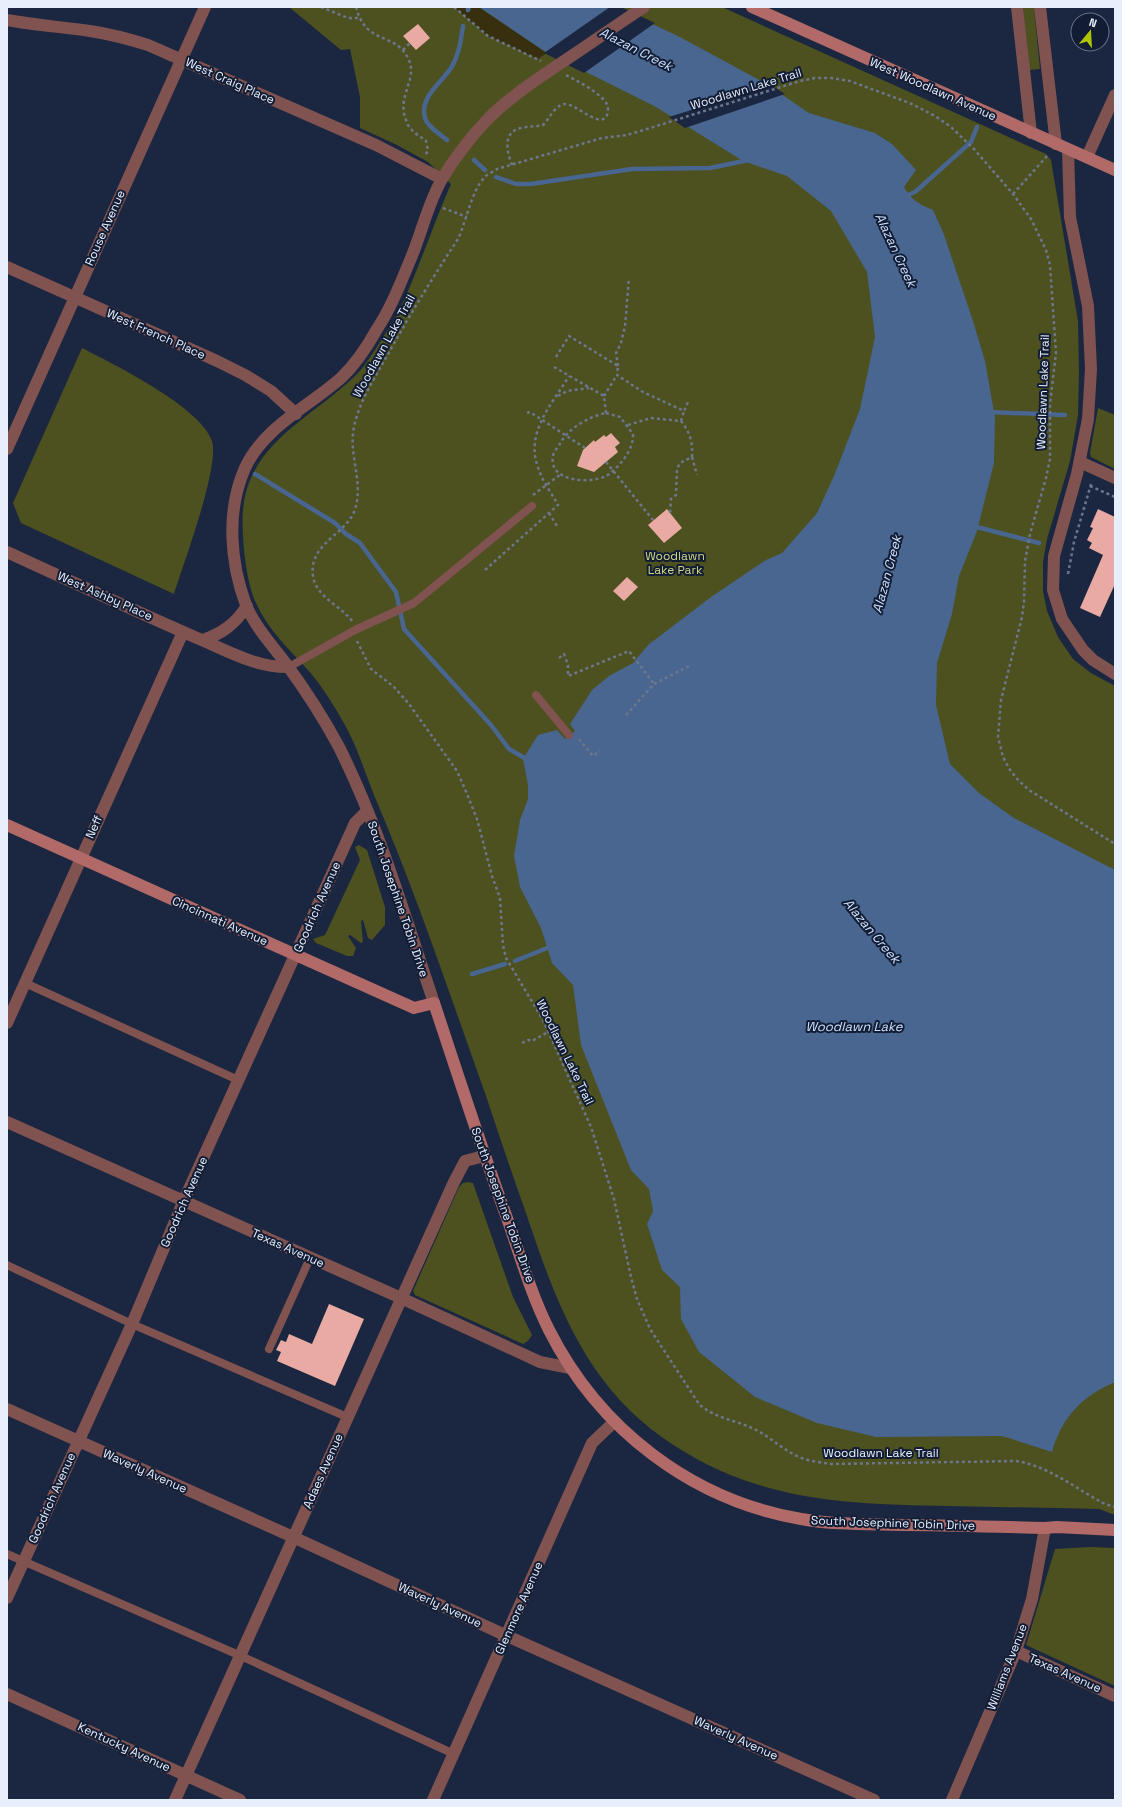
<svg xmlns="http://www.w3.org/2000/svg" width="1122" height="1807" font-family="'Space Grotesk',sans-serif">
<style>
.green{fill:#4d501f}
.sand{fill:#372f0e}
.water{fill:#48668f}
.pier{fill:#1b2740}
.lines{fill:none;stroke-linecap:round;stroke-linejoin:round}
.stream{stroke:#48668f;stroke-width:4.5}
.building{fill:#e8aaa3}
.path{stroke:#6d778c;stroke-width:2.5;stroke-dasharray:3 3;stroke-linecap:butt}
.lane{stroke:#805350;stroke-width:8}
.street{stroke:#805350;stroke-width:12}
.secondary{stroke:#b16a67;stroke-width:12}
.labels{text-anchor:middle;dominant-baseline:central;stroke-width:4;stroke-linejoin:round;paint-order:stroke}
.street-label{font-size:12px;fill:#e8effc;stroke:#121d35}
.park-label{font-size:12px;fill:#ced583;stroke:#121d35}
.water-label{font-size:13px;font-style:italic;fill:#cee1fc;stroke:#121d35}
</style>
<rect width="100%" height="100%" fill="#1b2740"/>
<path class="green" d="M289,7h433l324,147 5,6 27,161 1,52 -1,42 -8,46 -23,78 -4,23v29l4,20 11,26 15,22 18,14 24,13v829l-16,-6c-51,-1 -101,-2 -151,-3 -100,-2 -186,-4 -273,-60 -87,-55 -118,-140 -149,-233 -14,-39 -27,-78 -40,-117 -36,-101 -70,-203 -112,-301 -9,-23 -17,-48 -29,-70 -10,-18 -23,-39 -37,-55 -19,-21 -40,-40 -52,-67 -10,-21 -15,-69 -13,-93 6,-67 67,-91 111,-133 9,-8 16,-20 23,-30 6,-11 14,-21 20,-32 21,-43 35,-88 54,-131l-23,-22 -31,-17 -37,-17v-31l-10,-48 -9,1z
M1023,7h11l6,62 -11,1z
M82,348c31,16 119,59 130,93 8,25 -29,124 -38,153l-153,-71 -8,-20z
M1098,408l17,7v54l-24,-12 -1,-4z
M359,845l8,5 18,57v18l-13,15 -4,-2 -5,-18 -2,1 2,21 -2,1 -11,-8 -2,1 8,12 -3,8h-6l-31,-13 -3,-4 12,-4 35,-75 -5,-13z
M468,1182l5,1 2,6 38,108 19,38 -4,6 -5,3 -108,-49 -2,-4 46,-104 4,-4z
M1090,1547l25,1v138l-89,-41 29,-96z"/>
<path class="sand" d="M454,7h25l68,46 -9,6 -50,-23z"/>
<path class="water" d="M479,7h137l62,29 87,47 44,30 66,20 17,11 24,26 -12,17c7,13 15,17 29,23l10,22 30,89 12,40 10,57 -1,45 -17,68 -18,45 -7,38 -15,49 -1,42 14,59 29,29 35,25 101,52v512c-33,14 -53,35 -63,70l-50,-16 -126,1 -59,-14 -62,-26 -56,-45 -18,-33 -1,-32 -18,-17 -15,-46 6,-13 -4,-22 -18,-19 -50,-125 -8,-60 -21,-22 -11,-35 -21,-41 -6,-31 6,-36 8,-21v-14l-5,-26 15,-24 19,-5 8,9 10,-8 -5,-7 22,-34 17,-14 24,-13 15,-18 63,-48 55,-37 16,-7 35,-40 17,-37 26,-67 15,-72 -8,-65 -36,-61 -44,-35 -44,-15 -87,-54 -112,-56z"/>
<path class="pier" d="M610,7h11l34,16 -71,50 -40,-20z
M771,85l14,9 -100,34 -16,-11z"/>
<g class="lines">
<path class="stream" d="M468,10l1,-3
M447,140c-7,-6 -20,-14 -22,-22 -6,-21 17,-36 26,-50 8,-13 10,-28 12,-42
M474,160l11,10
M496,177l20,7h15l101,-15 78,-1 39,-8
M903,197l12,-5 56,-50 6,-15
M988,412l77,3
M255,474l80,49 11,11 14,9 36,49 8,37 87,96 18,24 19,11
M973,526l66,17
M515,961l32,-13
M472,974l33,-10"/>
</g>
<path class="building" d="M418,24l12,14 -14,12 -13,-14z
M611,433l9,10 -5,4 3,5 -24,20 -17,-6 6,-16 11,-10 1,2 9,-7 2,2z
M667,509l15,19 -18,15 -16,-18z
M1098,509l17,8v67l-15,33 -20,-9 23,-53 -14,-7 3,-5 -5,-3 6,-12 -3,-1z
M627,577l11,10 -14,14 -11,-10z
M329,1304l35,15 -29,67 -58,-25 4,-9 -5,-2 5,-10 5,2 3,-8 23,10z"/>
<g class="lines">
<path class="path" d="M321,7l27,11h11
M356,7c10,39 38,24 52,51 11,21 -12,38 -2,62 1,3 2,6 4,8 4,5 11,9 16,13l2,9 -3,6
M454,7l34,29 53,25
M403,50l7,-7
M512,165c-5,-13 -10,-33 9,-37 7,-2 14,-1 22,-3 7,-7 12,-20 22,-21 11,-1 41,31 43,6 0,-5 -2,-8 -5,-11 -10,-10 -24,-17 -37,-24
M1013,194l35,-39
M443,208l24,9
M556,357l13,-21 49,30 -1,9 26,17 41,19 5,-11
M618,366l-2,-13 5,-10 4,-17 4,-48
M554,367l50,29 2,17
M558,396l9,-5 22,-3
M604,396l13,-21
M527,413l3,-1 55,36
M606,413l14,4 13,17c0,10 -3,16 -9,25 -5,6 -11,13 -18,17 -16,8 -58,6 -53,-20 1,-5 6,-10 8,-14 8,-14 29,-26 45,-29z
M681,421l3,-10
M628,425l23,-7 30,3c9,11 12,22 11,36l-12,6 -3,6 -1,26 -5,4 -1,14
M692,457l5,18
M606,462l47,58
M1090,486l25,11
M533,495l28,-21
M549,513l8,13
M485,570l73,-65c-6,-11 -15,-23 -19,-35 -15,-37 12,-64 30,-94
M1068,574l6,-32 18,-61
M352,621c-11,-15 -36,-24 -39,-45 -5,-33 35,-42 42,-67 9,-26 -7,-55 -1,-82 5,-25 20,-48 33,-71 22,-40 46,-79 71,-117 8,-17 14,-49 26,-61 3,-4 9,-6 13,-9l105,-31 25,-3 20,-6 153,-48 15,-3h17l18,3 62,23 23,12 16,11 23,22 39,45 18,25 15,31 4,15 6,88 -6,51v55l-4,19 -16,56 -5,27 -1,41 -2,15 -21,83 -3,37 5,20 7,13 8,10 11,10 86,54
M357,641l14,28 23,18 15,17 48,67 8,18 12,30 15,57 8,22 3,47 3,13 37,62 48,107 23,72 17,78 6,22 13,30 49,75c16,15 38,16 57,26 14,7 25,18 39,25 11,6 24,7 36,9l185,-3c33,5 60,28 89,43l10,3
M559,658l5,-4 4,11v11l61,-25 25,33
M626,715l28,-31 35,-18
M579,739l14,17 7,-5
M522,1043l6,-3 4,1 16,-9"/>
<path class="lane" d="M289,667l66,-37 59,-27 118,-97
M536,695l33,40
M25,983l213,97
M7,1265l125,59 215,93
M269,1349l41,-91
M7,1554l234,102 213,98"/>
<path class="street" d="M1017,7l14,126
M1040,7l16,137
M7,20c28,5 55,7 83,11 20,3 39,8 58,14l228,100 66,34
M1068,149l2,68 18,89 3,63 -3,50 -11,55 -23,82 -1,34 9,29 21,31 10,10 22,14
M1087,157l28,-62
M7,267l210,94 28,14 26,16 25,23
M7,449l198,-442
M1080,462l35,16
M7,552c63,29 126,58 190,86 29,12 59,30 92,29
M203,640c20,-7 32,-16 44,-34
M434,1003c-29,-86 -54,-174 -95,-256 -15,-28 -33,-56 -52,-82 -14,-19 -32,-38 -41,-60 -16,-43 -20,-94 -1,-137 19,-41 63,-61 96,-90 15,-14 26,-31 36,-49 14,-21 24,-47 34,-71 11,-26 17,-55 31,-79 12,-20 28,-41 44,-58 21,-22 47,-39 72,-56 29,-19 57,-39 86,-58
M7,1023l176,-391
M7,1122l394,176 139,64 30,6
M7,1409l286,128 214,99 367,164
M7,1598l125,-274 52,-124 171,-377 12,-12
M1016,1651l99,45
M7,1694l233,106
M175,1800l279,-618 11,-21 19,-5
M433,1800l159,-357 22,-21
M952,1800l64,-149 16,-52 13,-71"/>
<path class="secondary" d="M752,7l363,163
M7,825l407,183 20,-5c24,72 47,144 73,215 13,37 24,76 42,112 50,99 142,170 252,189 33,6 68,5 101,6 48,0 96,2 143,3l12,-1 58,3"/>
</g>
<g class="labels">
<g class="street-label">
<text transform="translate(230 81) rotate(24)">West Craig Place</text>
<text transform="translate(746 89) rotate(-17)">Woodlawn Lake Trail</text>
<text transform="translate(933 89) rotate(24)">West Woodlawn Avenue</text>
<text transform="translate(105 228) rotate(-66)">Rouse Avenue</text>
<text transform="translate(156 334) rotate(24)">West French Place</text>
<text transform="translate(384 346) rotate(-61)">Woodlawn Lake Trail</text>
<text transform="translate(1043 392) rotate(-88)">Woodlawn Lake Trail</text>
<text transform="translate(105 596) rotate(24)">West Ashby Place</text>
<text transform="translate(94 827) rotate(-66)">Neff</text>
<text transform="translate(398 899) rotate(71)">South Josephine Tobin Drive</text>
<text transform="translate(317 907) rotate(-66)">Goodrich Avenue</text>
<text transform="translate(220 921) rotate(24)">Cincinnati Avenue</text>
<text transform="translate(565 1052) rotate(64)">Woodlawn Lake Trail</text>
<text transform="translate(184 1202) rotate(-66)">Goodrich Avenue</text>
<text transform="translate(503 1205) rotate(70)">South Josephine Tobin Drive</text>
<text transform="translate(288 1248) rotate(24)">Texas Avenue</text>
<text x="881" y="1453">Woodlawn Lake Trail</text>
<text transform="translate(145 1471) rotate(24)">Waverly Avenue</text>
<text transform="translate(323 1471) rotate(-66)">Adaes Avenue</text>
<text transform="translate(52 1498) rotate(-66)">Goodrich Avenue</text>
<text transform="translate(893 1523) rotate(2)">South Josephine Tobin Drive</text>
<text transform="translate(440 1605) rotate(25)">Waverly Avenue</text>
<text transform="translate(519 1608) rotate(-66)">Glenmore Avenue</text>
<text transform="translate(1007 1667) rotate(-69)">Williams Avenue</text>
<text transform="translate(1065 1673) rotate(24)">Texas Avenue</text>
<text transform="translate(736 1738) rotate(24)">Waverly Avenue</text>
<text transform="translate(124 1747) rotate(25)">Kentucky Avenue</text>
</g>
<g class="park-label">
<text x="675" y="556">Woodlawn<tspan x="675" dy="14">Lake Park</tspan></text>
</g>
<g class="water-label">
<text transform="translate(636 49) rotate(27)">Alazan Creek</text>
<text transform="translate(896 250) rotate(65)">Alazan Creek</text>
<text transform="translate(887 574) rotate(-75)">Alazan Creek</text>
<text transform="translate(872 931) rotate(50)">Alazan Creek</text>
<text x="854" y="1026">Woodlawn Lake</text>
</g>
</g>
<rect width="1122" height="1807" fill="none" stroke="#e8effc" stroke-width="16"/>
<g transform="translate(1090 32) rotate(18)"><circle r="19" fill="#121d35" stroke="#687185"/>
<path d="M0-3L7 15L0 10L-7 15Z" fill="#b0c500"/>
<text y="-6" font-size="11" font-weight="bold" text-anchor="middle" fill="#e8effc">N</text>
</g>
</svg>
